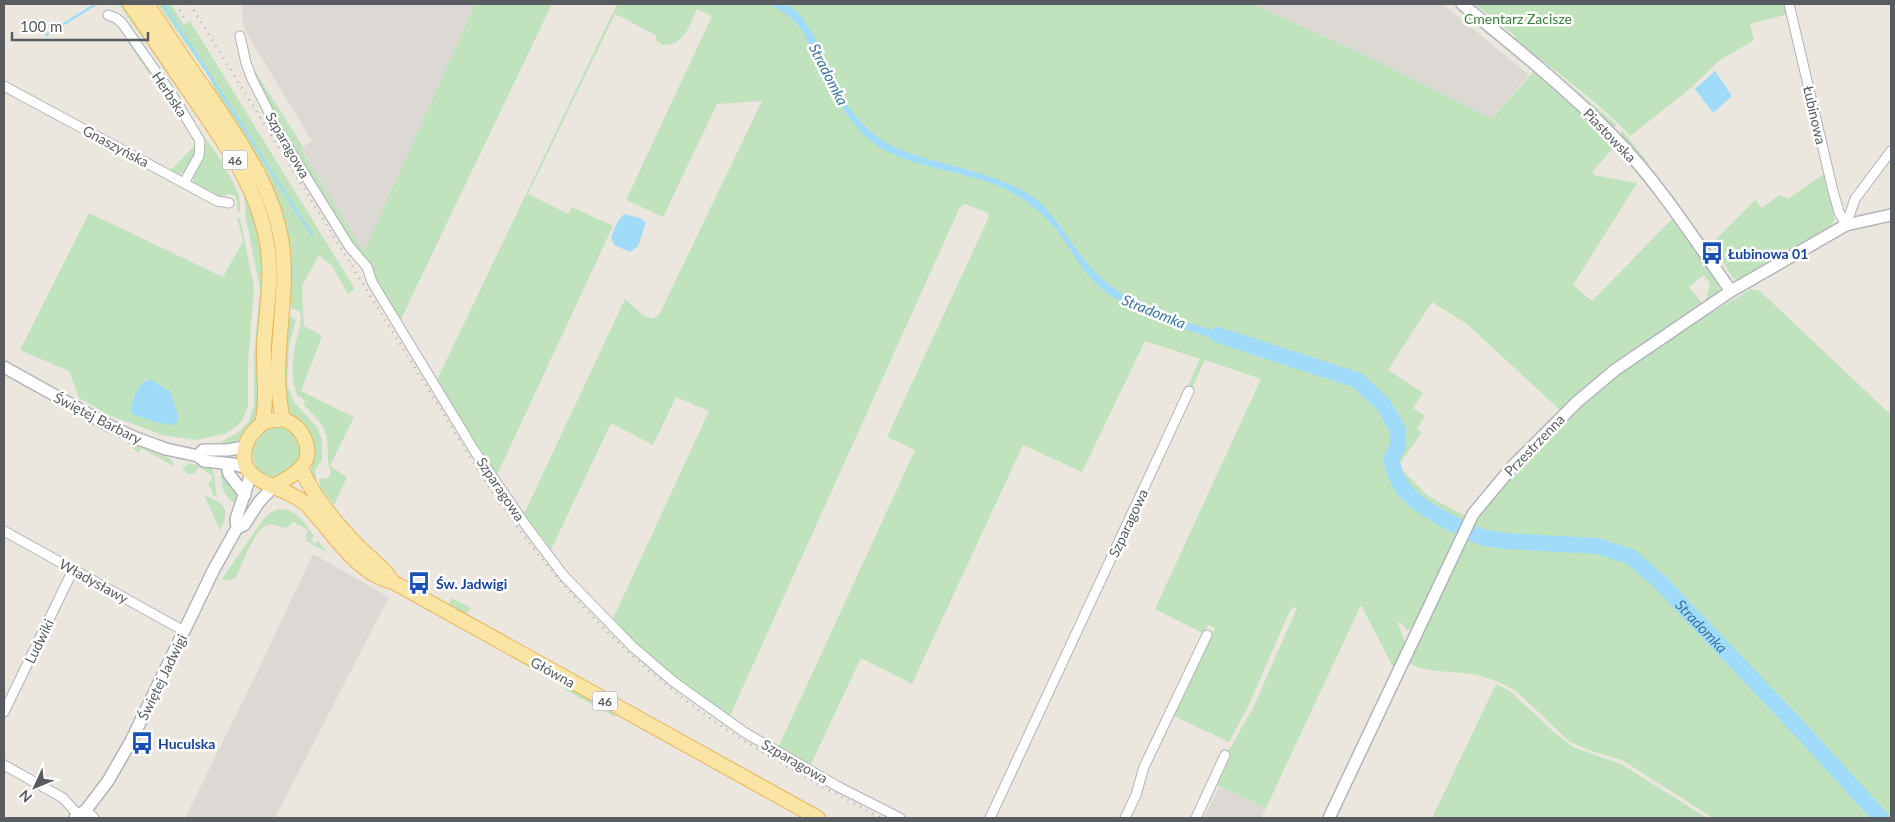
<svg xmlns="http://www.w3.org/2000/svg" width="1895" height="822" font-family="Lato,sans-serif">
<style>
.industrial{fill:#dcd9d4}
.green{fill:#c0e2bc;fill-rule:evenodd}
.water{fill:#a0dbfa}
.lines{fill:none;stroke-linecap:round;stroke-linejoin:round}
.stream{stroke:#a0dbfa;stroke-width:2.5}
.river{stroke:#a0dbfa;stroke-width:16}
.street-casing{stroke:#b0b3b7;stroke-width:11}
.secondary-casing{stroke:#b1b5ba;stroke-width:14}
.primary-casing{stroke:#e9b55a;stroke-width:16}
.street{stroke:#fff;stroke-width:9}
.secondary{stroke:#fff;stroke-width:11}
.primary{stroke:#fbe5a5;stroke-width:14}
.rail{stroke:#afb0b0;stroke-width:2.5;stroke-dasharray:1 6;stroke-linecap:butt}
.labels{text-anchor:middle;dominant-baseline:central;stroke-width:5;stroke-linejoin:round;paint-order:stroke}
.shield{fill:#fff;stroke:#8a8d90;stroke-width:1}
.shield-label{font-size:12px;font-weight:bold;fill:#585c60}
.park-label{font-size:14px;fill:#3a8038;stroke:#fff}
.street-label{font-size:14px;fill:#585c60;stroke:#fff}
.transit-label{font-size:14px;font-weight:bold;fill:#164399;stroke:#fff;text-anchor:start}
.water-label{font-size:15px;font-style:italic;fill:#3d77a2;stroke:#fff}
</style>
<rect width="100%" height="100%" fill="#ebe7df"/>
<path class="industrial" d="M241,4h234l-111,249 -63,-105 11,-7 -68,-112z
M1254,4h189l86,71 -37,44 -108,-55z
M313,554l76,43 -114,221h-90l64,-129z
M1219,787l47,21 -5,10h-57z"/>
<path class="green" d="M119,4h5l99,146 26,47 15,58 -5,147c-4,24 -13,41 -40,45l2,-5 19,-11 9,-10 5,-15v-48l6,-70 -14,-69 -2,-25 -17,-34z
M158,4h13l13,21 6,-4 165,268 -7,5 -16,-28 -13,-11 -17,31 2,40 18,10 -21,55 53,26 -24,49 17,11 -13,28 -14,-18 -1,-8 9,-1 3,-5c-1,-4 -3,-8 -3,-12 0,-31 -2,-34 -24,-56l1,-4 -4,-4h-3c-7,-15 -6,-35 -3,-51 2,-11 9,-26 4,-35l-8,-3 -4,-4 1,-48 -64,-147 -15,-32z
M475,4h77l-153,319c-52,-86 -110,-171 -151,-263l55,87 -2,2 63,103z
M617,4h637l130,60 108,55 42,-48 47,41 34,34 -22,25 1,4 43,8 -64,102 19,16 80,-82 46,62 2,11 -9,10 -5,-2 4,-16 -6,-9 -15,12 12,15 -1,6 -139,103 -94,-87 -35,-22 -44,68 35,23 -10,15 12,8 -8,13 5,3 -24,34 30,30 37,20 -52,112 -6,2 -7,-8 -2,1 7,19 -11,27 -33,-64 -95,203 -52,-24 15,-34 24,-42 44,-100 -4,-1 -5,8 -40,92 -19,35 -57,-27 43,-87 -7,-3 -3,9 -50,-25 106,-230 -56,-19 -13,28 -4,-2 12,-27 -55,-18 -63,131 -59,-27 -111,239 -51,-26 -51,108 -32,-18 137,-298 -28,-13 101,-218v-6l-23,-9 -5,3 -231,511 -75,-55 -42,-42 97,-210 -33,-14 -23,48 -42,-22 -62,131 -26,-38 102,-217 19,17 9,3 6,-4 103,-214 -45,3 -54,113 -37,-17 86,-184 -15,-7c-8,17 -12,36 -34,36l-7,-5v-5l-41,-21 -87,180 40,20 4,-7 41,19 -117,251 -60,-95z
M1475,4h312l2,10 -39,10 4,16 -34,20 -29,28 -61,48c-34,-38 -78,-65 -115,-98v-2z
M129,38l52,74 -4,2 -51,-74z
M1545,67l20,14 52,44 -4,3z
M184,118c12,23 19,33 0,55l-7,2 -6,-4 -1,-2h2l24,-25 -15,-25z
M1622,130l27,34 -3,1 -27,-30z
M201,134c9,7 33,46 37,59 2,6 2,12 2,19l-3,-2v-10l-3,-5 -5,-1 -9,4 -25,-14c-6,-10 5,-20 8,-30 2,-6 0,-13 -2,-20z
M1825,173l10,46 -7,12 -87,50 -8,-3 -22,-34 44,-44 7,8 17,-13 9,4z
M89,213l134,64 20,-36 -6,-24 3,2 14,68 -6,77v41l-5,14 -6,7 -12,8 -30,6 -32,-5 -52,-19 -32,-18 -10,-27 -49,-21zM148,379l19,9 -33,9 10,-16z
M1751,289l9,2 131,124v403h-178l-91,-58 -31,-9 -21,-9 -53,-50c-17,-11 -34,-17 -53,-19 -17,-2 -39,0 -54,-10l43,-97 23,-45 7,-12 33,-37 57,-59 46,-38 64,-45z
M292,317l4,3 -7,25 -2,40 7,17 23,25 5,13v20l-7,10 3,19 -5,-9 -2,-7 3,-20 -2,-14 -6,-13 -13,-10 -7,-10 -3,-48 5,-40z
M280,425c21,8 22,22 17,41 -6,3 -14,9 -21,11 -17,5 -28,-19 -22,-32 3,-7 10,-12 14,-19z
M124,439l47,20 3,6h-3l-30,-17 -3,5z
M188,464l23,3 3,7 3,23 -5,-3v-4l-4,-5 5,-9 -14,-9 -5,7h-6l-6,-5z
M220,470c11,8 18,21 18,35 -17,-10 -15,-17 -18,-35z
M204,495c5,3 14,6 18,10 9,10 -3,28 -8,38l6,-13z
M278,509c18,-1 27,14 36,27l-3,4 4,4 3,-3 9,11 -19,-10 -3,-6 3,-6 -15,-8 -6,6c-7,0 -12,-5 -19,-3 -14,3 -25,39 -32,52l-6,4 -8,-2 40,-58 8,-8z
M452,598l19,10 -5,7 -17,-11z
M1496,684l14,7 44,41 19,15 48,17 86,54h-275z
M566,687l49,27v3l-51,-28z"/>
<path class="water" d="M769,4c4,0 10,-1 15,0 26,6 49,75 61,97 5,9 14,19 21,26 29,28 66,32 103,43 21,6 41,13 60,24 22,13 41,49 58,69 38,46 99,59 153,75l-2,7c-40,-11 -115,-33 -144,-63 -14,-15 -23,-32 -35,-49 -14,-18 -31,-32 -52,-43 -47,-24 -111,-19 -148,-60 -22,-24 -33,-56 -49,-84 -3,-7 -7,-15 -11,-20 -8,-9 -20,-17 -30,-22z
M1715,71l17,25 -19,17 -18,-24z
M624,214l16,4 6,5 -8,23 -8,6 -16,-7 -3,-8 7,-16z
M150,379l20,12 8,24v6l-5,4 -18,-3 -25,-9c2,-11 7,-31 20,-34z"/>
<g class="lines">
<path class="stream" d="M163,4c51,76 99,154 149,231
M46,35l50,-31"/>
<g class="river">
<path d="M1218,335l139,45 26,24 15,26v16l-7,13c3,11 5,20 12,29 12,17 43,33 63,42"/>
<path id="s1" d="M1472,533l13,5 21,3 92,5 33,11 28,24 137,144 85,93"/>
</g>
<defs>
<path id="street" d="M1789,4l44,187 6,21 7,13
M108,15l8,3 6,5 51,73 27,45 -1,15 -15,27
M240,36l6,27 6,16 30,59 67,108 18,21 5,15 102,168 53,77 37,49 69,71 41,35 70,50 93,54 63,32
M4,86l213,115 12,2
M1846,225l9,-26 36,-48
M4,531l180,100
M4,712l69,-142
M4,765l59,33 16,18
M86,810l8,8
M990,818l199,-427
M1125,818l11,-23 8,-28 63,-132
M1196,818l29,-63"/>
<path id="secondary" d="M1462,4c52,42 105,85 152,133 45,46 80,102 117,154
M4,367l104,58 28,13 30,11 32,7 6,5 29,3 14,4
M198,456l5,-6h24l18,-3
M227,464l2,10 16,21
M237,528l7,-3 15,-23 15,-16
M75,818l11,-8 22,-29 23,-40 83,-172 23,-41 -1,-9 15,-45
M1329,818l144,-304 40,-48 64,-64 38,-32 116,-79 115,-66 45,-10"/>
<path id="primary" d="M130,4c23,33 45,67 68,100 31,46 63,90 70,146 4,32 -2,63 -4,94 -1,26 4,55 -2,80
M147,4c21,31 42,63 64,94 32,48 66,95 72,154 5,55 -13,111 0,167
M301,468c12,29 36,56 57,78 12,12 26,22 35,36
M274,486c19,-10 41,-22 31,-46 -4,-11 -12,-17 -22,-21 -6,2 -12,0 -18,3 -8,4 -17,15 -19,23 -13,40 41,40 61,60 25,26 49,69 86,77l425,236"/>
</defs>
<use href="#street" class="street-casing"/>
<use href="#secondary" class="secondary-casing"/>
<use href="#primary" class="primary-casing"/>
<use href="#street" class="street"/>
<use href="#secondary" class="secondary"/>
<use href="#primary" class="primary"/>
<path class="rail" d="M176,4l8,13
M190,4l293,474c62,94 136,176 228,241 54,37 112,68 170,99"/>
</g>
<defs>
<symbol id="bus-bare" viewBox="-9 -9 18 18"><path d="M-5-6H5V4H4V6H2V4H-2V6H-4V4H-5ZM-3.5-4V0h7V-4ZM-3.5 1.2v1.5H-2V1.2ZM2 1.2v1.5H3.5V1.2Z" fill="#1a4fb4" stroke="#fff" stroke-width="2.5" paint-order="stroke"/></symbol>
</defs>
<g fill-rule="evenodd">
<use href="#bus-bare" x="1696" y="237" width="32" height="32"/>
<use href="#bus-bare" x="403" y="567" width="32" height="32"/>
<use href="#bus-bare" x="126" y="727" width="32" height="32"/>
</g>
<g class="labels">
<g class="shield">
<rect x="222.5" y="150.5" width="25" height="19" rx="4"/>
<rect x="592.5" y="691.5" width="25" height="19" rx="4"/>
</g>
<g class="shield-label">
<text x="235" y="160">46</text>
<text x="605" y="701">46</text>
</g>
<g class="park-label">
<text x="1518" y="18">Cmentarz Zacisze</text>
</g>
<g class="street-label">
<text transform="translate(170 94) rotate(56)">Herbska</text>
<text transform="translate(1815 115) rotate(77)">Łubinowa</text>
<text transform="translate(1610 135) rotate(46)">Piastowska</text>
<text transform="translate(288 145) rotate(60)">Szparagowa</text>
<text transform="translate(116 146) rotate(28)">Gnaszyńska</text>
<text transform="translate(98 418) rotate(27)">Świętej Barbary</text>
<text transform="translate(1534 445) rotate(-46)">Przestrzenna</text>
<text transform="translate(501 489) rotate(56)">Szparagowa</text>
<text transform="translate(1128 523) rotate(-65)">Szparagowa</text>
<text transform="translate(94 581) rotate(29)">Władysławy</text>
<text transform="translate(39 641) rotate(-64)">Ludwiki</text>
<text transform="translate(553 672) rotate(29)">Główna</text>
<text transform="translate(162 677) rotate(-64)">Świętej Jadwigi</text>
<text transform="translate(795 761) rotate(30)">Szparagowa</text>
</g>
<g class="transit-label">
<text x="1728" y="253">Łubinowa 01</text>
<text x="436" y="583">Św. Jadwigi</text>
<text x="158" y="743">Huculska</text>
</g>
<g class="water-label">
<text transform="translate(829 74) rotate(63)">Stradomka</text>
<text transform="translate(1154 311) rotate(22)">Stradomka</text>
<text stroke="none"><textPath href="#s1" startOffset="261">Stradomka</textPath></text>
</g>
</g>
<rect width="1895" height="822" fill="none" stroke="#585c60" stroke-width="10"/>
<g transform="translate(35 787) rotate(226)" stroke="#ffffff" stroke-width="4" paint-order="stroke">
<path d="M0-4L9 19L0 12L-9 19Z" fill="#585c60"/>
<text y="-8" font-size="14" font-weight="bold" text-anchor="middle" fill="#585c60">N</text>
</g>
<path d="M12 32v8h136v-8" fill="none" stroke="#585c60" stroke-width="2.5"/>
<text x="20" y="32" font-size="15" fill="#585c60" stroke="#ffffff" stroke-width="4" paint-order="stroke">100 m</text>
</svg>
